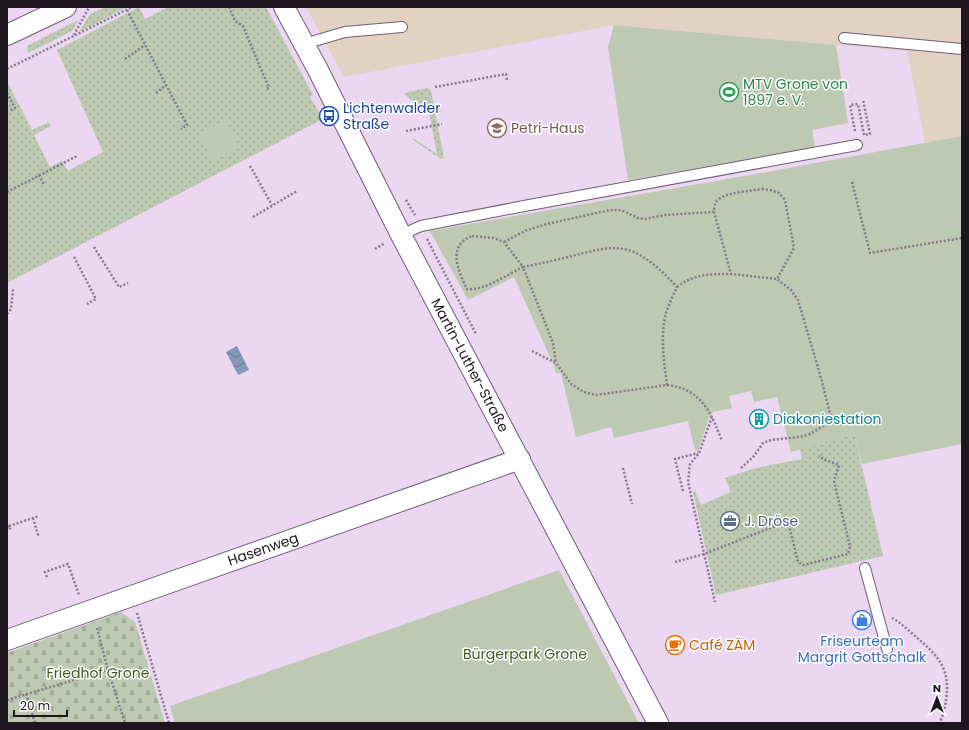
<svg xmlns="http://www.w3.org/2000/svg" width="969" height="730" font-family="Poppins,sans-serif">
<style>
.commercial{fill:#e3d2c1}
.grass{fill:url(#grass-dots)}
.cemetery{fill:url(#cemetery-stones)}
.green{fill:#bdc9b0}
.water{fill:url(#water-waves)}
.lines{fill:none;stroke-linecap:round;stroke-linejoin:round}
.lane-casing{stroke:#705e76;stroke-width:12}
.street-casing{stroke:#705e76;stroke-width:22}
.path{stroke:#86788b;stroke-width:2.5;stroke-dasharray:2 2;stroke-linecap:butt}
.lane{stroke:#fff;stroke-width:10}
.street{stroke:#fff;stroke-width:20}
.labels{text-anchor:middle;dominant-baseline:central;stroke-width:3;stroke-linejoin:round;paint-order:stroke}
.leisure-label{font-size:14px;fill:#27864d;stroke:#fff;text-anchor:start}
.transit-label{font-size:14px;fill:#164399;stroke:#fff;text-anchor:start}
.education-label{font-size:14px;fill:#785e54;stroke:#fff;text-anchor:start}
.street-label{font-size:14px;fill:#1d161f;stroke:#fff}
.culture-label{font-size:14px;fill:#0d838f;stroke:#fff;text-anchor:start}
.service-label{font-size:14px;fill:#4e5e75;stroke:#fff;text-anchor:start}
.shop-label{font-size:14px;fill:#366cbe;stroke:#fff}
.food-label{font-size:14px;fill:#c56008;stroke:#fff;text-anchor:start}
.park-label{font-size:14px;fill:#435a25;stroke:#fff}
</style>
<defs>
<pattern id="grass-dots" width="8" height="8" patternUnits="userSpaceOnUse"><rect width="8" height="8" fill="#bdc9b0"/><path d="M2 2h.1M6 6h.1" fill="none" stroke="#a2ac97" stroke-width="1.8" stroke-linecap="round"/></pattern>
<pattern id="cemetery-stones" width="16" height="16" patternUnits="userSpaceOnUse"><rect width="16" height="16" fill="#bdc9b0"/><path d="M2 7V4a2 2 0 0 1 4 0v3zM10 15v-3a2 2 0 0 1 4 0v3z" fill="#a2ac97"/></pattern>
<pattern id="water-waves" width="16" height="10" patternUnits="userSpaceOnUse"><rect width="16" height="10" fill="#8696b7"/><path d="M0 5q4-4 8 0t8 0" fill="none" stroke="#6d7994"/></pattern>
</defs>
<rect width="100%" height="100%" fill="#ebd7f2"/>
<path class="commercial" d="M306,7h656v129l-37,7 -18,-92 -293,-26 -270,52z"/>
<path class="grass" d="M106,7h21l-48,25 11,-18z
M139,7l6,12 23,-12h98l47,88 -3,2 13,22 -316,164v-202l25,49 17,-8 2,4 -17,9 16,32 12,-6 6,10 35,-19 -46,-102z
M78,20l-6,11 -44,22 -1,-7z
M428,88l3,2 13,68 -3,1 -28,-19v-2l24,16 -8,-42 -24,-17 2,-3z
M854,433l29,123 -167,39 -23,-103 2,-1 6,14 30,-13 -6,-14 31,-10 46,-9 -2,-10z"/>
<path class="cemetery" d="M121,612l14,10 30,101h-158v-70z"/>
<path class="green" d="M614,25l222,20 12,78 -36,7 3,18 -187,32 -20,-133z
M226,120l14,28 -27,13 -14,-28z
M962,136v308l-100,20 -8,-30 -63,18 -14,-55 -23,5 -3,-11 -22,5 3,12 -19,4 -4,6 -11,33 -3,-1 -7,-29 -74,17 -3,-11 -35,10 -15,-64h-5l-2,-7 -40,-89 -46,23 -38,-69 359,-63z
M559,570l80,153h-464l-5,-17z"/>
<path class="water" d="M237,346l12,24 -11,5 -12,-23z"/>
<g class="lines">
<defs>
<path id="lane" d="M844,38l118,11
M304,44l41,-12 57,-5
M401,235l20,-9 103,-20 333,-61
M865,568l22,81"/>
<path id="street" d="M284,7l33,61 84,167 257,488
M7,35l59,-28
M7,640l513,-181"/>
</defs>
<use href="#lane" class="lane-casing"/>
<use href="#street" class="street-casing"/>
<path class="path" d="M229,7l6,14 8,5 26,62 -3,1
M127,10l60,115 -6,4
M74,35l15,-28
M125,59l20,-14
M7,69l125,-62
M435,87l71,-13 1,6
M7,93l8,15 -6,3
M156,93l10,-8
M406,131l36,-7
M855,131l-5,-26 8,-1 6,31 6,-1 -7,-34
M250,166l22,39
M39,175l5,10
M852,182l18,71 92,-15
M762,189l8,1 9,3 6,7 9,48 -17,31 -46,-5 -17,-62c0,-4 0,-9 4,-12 8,-8 33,-9 44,-11z
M7,192l70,-36
M406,200l9,15
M253,217l44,-26
M472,236l21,2 11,4 19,25c-15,7 -39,24 -56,22 -8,-17 -21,-43 5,-53z
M427,239l49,95
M504,242l23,-12 20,-6 63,-14h11l17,8 7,1 20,-4 49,-3
M94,247l25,40 9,-4
M375,249l10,-6
M74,257l22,42 -9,5
M677,287c16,-13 34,-13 54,-13
M7,314l4,-5 2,-20
M532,351l24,12 15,21 13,8 12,3 71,-10c-3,-23 -7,-49 -1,-72 3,-9 7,-18 11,-26 -13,-14 -26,-27 -43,-35 -22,-9 -44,0 -66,5 -15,4 -30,7 -45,10l30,76 3,20
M667,385c35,4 44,28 55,56
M712,417l-13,36 -9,11 -2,18 27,120
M623,468l9,36
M741,468l13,-12 9,-13 8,-3 28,-3 9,-2 24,-14 -11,-43 -23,-78 -7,-10 -14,-11
M683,491l-8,-32 23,-6
M33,518l5,17 -2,1
M9,526l30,-10
M7,527l2,-1 2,5
M675,562l29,-8 84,-33 10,41 5,3 45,-11 2,-7 -16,-66 5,-16 -14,-5 -6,-4
M47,577l-2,-5 23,-8 11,31
M137,613l32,110
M892,618c8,4 15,11 22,17 23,20 37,32 32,65 -1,7 -3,17 -7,23
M97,628l11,42 17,53
M26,694l9,29
M7,700l101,-30"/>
<use href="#lane" class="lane"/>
<use href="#street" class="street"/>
</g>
<defs>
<symbol id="stadium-ring" viewBox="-11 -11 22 22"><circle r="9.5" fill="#fff" stroke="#2e9e5b" stroke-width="1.5"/><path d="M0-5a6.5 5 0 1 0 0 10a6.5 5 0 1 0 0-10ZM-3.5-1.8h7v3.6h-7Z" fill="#2e9e5b"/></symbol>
<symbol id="bus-ring" viewBox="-11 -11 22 22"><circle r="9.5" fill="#fff" stroke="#1a4fb4" stroke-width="1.5"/><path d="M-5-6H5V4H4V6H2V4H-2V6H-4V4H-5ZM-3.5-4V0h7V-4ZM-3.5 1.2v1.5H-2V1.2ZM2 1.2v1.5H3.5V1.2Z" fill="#1a4fb4"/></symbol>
<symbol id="school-ring" viewBox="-11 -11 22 22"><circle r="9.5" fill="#fff" stroke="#8d6e63" stroke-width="1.5"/><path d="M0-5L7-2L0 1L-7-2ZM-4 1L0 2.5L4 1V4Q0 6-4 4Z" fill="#8d6e63"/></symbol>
<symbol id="building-ring" viewBox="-11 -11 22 22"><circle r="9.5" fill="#fff" stroke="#0f9aa8" stroke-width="1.5"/><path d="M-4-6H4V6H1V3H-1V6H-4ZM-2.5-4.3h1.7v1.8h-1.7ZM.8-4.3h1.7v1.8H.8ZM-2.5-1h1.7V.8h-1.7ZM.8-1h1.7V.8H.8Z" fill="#0f9aa8"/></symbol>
<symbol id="office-ring" viewBox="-11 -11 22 22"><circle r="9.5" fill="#fff" stroke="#5c6f8a" stroke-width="1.5"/><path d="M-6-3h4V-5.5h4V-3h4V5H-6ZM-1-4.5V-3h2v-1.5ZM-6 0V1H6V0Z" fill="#5c6f8a"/></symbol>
<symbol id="shop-ring" viewBox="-11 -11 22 22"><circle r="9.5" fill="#fff" stroke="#3f7fe0" stroke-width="1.5"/><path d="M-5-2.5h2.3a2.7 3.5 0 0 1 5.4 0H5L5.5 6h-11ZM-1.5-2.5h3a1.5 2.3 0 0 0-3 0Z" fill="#3f7fe0"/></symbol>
<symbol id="cafe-ring" viewBox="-11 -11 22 22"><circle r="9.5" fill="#fff" stroke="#e8710a" stroke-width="1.5"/><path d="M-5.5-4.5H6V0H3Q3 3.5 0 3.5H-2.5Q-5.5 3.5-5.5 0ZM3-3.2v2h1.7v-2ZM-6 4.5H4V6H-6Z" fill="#e8710a"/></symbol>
</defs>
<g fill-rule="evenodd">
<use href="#stadium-ring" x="718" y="81" width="22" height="22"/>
<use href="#bus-ring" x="318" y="105" width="22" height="22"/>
<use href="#school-ring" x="486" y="117" width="22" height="22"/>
<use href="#building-ring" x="748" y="408" width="22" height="22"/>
<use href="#office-ring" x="719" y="510" width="22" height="22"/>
<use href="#shop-ring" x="851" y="609" width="22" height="22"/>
<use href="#cafe-ring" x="664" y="634" width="22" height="22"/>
</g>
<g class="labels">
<g class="leisure-label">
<text x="743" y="84">MTV Grone von<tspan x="743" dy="16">1897 e. V.</tspan></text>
</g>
<g class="transit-label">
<text x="343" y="108">Lichtenwalder<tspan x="343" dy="16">Straße</tspan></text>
</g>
<g class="education-label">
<text x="511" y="128">Petri-Haus</text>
</g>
<g class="street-label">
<text transform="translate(470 365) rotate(62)">Martin-Luther-Straße</text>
<text transform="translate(263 549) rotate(-19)">Hasenweg</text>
</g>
<g class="culture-label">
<text x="773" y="419">Diakoniestation</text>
</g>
<g class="service-label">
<text x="744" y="521">J. Dröse</text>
</g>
<g class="shop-label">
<text x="862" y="641">Friseurteam<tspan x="862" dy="16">Margrit Gottschalk</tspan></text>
</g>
<g class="food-label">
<text x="689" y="645">Café ZÄM</text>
</g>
<g class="park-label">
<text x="525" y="654">Bürgerpark Grone</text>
<text x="98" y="673">Friedhof Grone</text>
</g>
</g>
<rect width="969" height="730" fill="none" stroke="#1d161f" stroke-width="16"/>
<g transform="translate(937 698)" stroke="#ffffff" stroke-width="3" paint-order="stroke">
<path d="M0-3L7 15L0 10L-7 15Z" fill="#1d161f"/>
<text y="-6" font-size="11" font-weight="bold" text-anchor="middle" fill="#1d161f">N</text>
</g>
<path d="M14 710v6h53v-6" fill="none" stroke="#1d161f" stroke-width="2"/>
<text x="20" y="710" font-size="12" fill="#1d161f" stroke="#ffffff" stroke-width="3" paint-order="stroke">20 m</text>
</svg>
